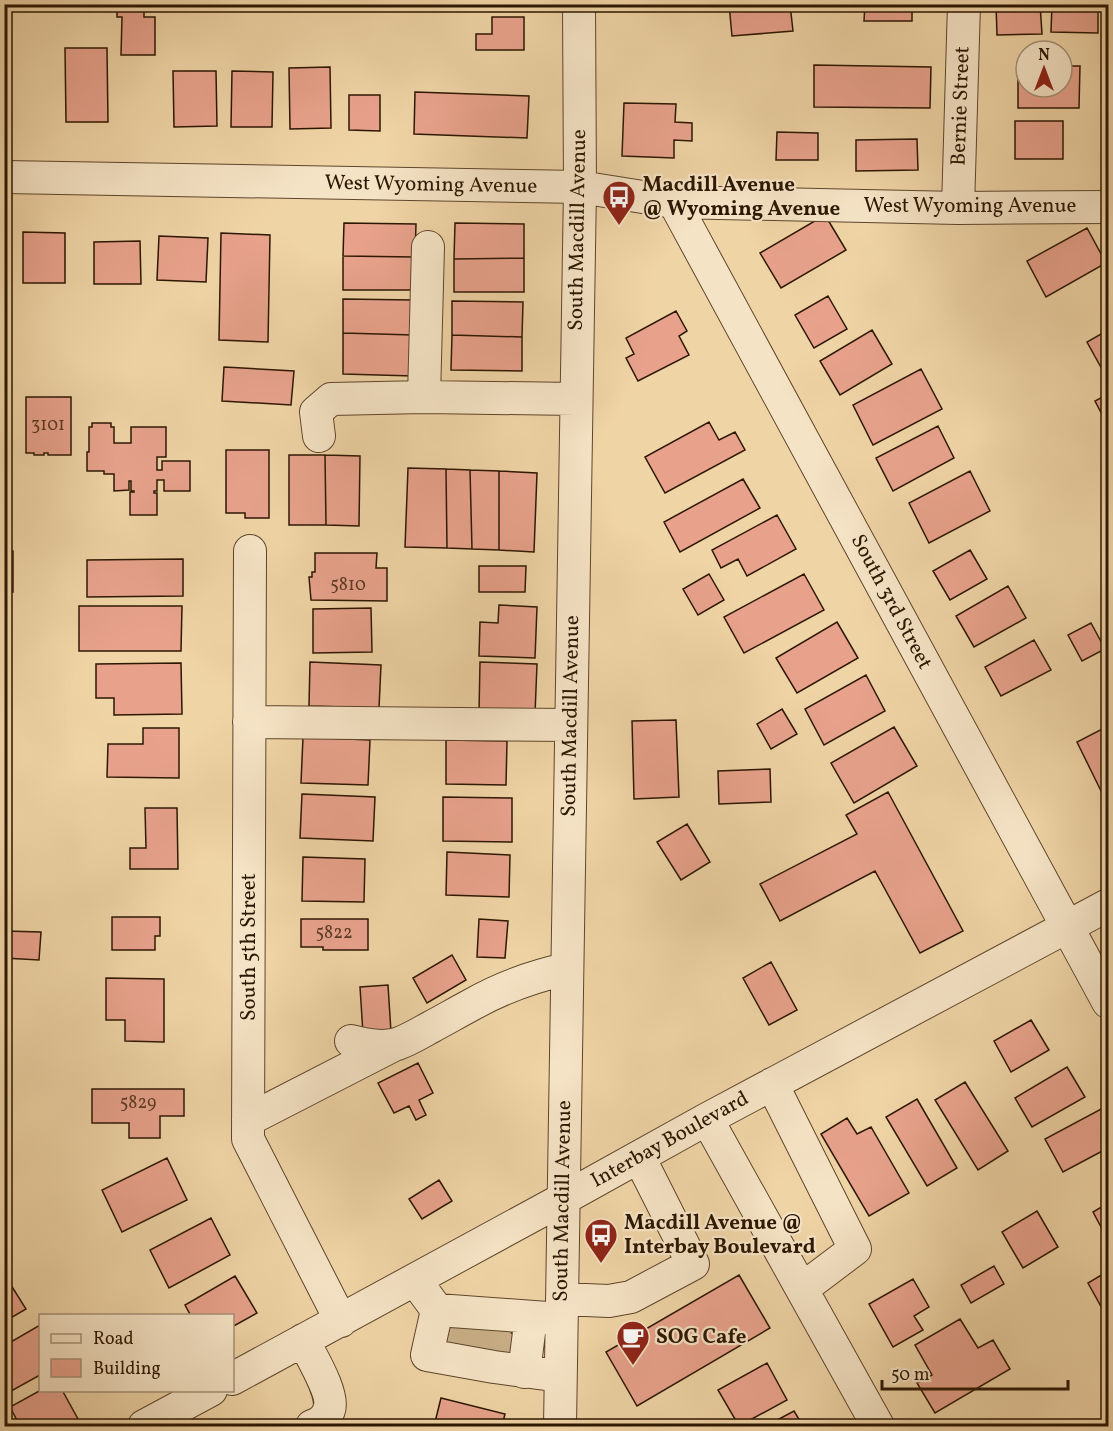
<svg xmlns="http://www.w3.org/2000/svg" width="1113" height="1431" font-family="Vollkorn,serif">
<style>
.building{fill:#e8a28c;stroke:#2d1702;stroke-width:1.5}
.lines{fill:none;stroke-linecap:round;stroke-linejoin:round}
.minor-tunnel{stroke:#c8ae85;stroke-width:32;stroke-dasharray:32 16;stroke-linecap:butt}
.minor-casing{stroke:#5e462b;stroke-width:34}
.minor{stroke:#f5e3c5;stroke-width:32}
.labels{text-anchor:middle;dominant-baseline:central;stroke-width:4.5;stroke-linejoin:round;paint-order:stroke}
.number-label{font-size:18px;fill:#5c3a24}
.street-label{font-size:21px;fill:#2d1702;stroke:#f5e3c5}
.poi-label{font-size:21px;font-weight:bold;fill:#2d1702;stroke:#f5e3c5;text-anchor:start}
</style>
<rect width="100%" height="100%" fill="#efd4a6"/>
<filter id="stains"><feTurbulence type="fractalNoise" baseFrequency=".00333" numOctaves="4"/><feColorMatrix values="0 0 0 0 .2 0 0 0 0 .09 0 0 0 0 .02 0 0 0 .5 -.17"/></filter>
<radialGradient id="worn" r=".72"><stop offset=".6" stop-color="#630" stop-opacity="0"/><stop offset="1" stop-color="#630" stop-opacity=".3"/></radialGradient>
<path class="building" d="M117,4h27v13h11v38h-34l1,-38h-5z
M729,4h61l3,27 -61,5z
M865,4h47v17h-48z
M996,4h44l2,30 -45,1z
M1052,4h46v29l-47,-1z
M492,17h32v33h-48v-16h16z
M65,48h42l1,74h-42z
M814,65l117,2 -1,41 -116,-1z
M1018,65h8v22h36v-21h18l-1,42h-61z
M330,67l1,61 -41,1 -1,-61z
M173,71h43l1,55 -43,1z
M232,71l41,1 -1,55h-41z
M415,92l114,4 -2,42 -113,-4z
M349,95h31v36l-31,-1z
M624,103l52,1 -1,18 17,1v18l-18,-1v18l-52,-2z
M1015,121h48v38h-48z
M777,132l41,1v27h-42z
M917,139l1,31 -62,1v-31z
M825,215l21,35 -65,38 -21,-35z
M344,223l72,1 -1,33 -72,-1z
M455,223l69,1v34l-70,1z
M1087,228l19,35 -60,34 -19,-36z
M23,232l42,1v50h-42z
M221,233l49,2 -2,107 -49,-2z
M159,236l49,2 -2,44 -49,-2z
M140,241l1,43h-47v-42z
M343,256l72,1v33h-72z
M524,258v34h-70v-33z
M828,296l19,33 -33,19 -19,-33z
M343,299l71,1 -1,35 -70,-2z
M452,301l71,1 -1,35 -70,-2z
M676,311l11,20 -8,5 10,19 -51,26 -12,-23 8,-4 -8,-16z
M872,330l20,34 -52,31 -20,-34z
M1108,330v50l-21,-38z
M343,333l70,2v41l-70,-2z
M452,335l70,2v34l-71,-1z
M224,367l70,4 -3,34 -69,-4z
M921,369l21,40 -69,36 -20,-40z
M1108,394v32l-13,-25z
M26,397h45v58h-23v-2h-4v2h-10v-2h-8z
M709,422l10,18 16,-8 10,18 -80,43 -20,-36z
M92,423h19v4h3v16h17v-16h35v30h-9v13h5v-9h28v30h-26v-11h-7v11h-3v2h3v22h-27v-23h4v-1h-3v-10h-2v9l-15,1v-17h-10v-3h-17v-19h2v-25h3z
M938,426l16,32 -61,33 -17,-33z
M226,450h43v68h-24v-5h-19z
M289,455h36l1,70h-37z
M325,455l35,1 -1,70 -33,-1z
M408,468l38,1 1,79 -42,-1z
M446,469l24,1 2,79 -25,-1z
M470,470l29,1v79l-27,-1z
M499,471l38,2 -3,79 -35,-2z
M970,471l20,40 -61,32 -20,-40z
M743,479l17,29 -80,44 -16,-30z
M777,515l19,34 -49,27 -9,-17 -17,9 -9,-18z
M4,537l1,14h8v41h-9z
M970,550l17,29 -37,21 -17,-29z
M315,553h62l-1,15h11v33l-76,-1 -2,-23h3v-5h3z
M183,559v37l-96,1v-37z
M479,566h47l-1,26h-46z
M709,574l15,26 -26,15 -15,-26z
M804,574l20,36 -80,43 -20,-36z
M1008,586l18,32 -52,29 -18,-31z
M499,605l38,2 -2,51 -56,-2 1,-34 18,1z
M79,606h103l-1,45h-102z
M371,608l1,44 -59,1v-44z
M837,622l21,36 -61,35 -21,-35z
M1091,623l14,26 -23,12 -14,-26z
M1034,640l17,30 -50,26 -16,-29z
M310,662l71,3 -2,43 -70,-2z
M480,662l57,2 -2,50 -56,-2z
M181,663l1,51 -68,1v-17h-18v-34z
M866,675l19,36 -61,34 -19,-36z
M782,709l15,25 -26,15 -14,-25z
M676,720l3,77 -45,2 -2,-78z
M1108,726v66l-5,3 -26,-53z
M894,727l23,39 -63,37 -23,-40z
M143,728h36v50l-72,-1 1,-33h35z
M303,737l67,3 -2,45 -67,-2z
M446,740l61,1 -1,44 -60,-1z
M770,769l1,33 -52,2 -1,-33z
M888,792l75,139 -43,22 -45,-82 -95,50 -20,-37 97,-50 -11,-19z
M302,794l73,3 -2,44 -73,-3z
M443,797l69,1v44l-69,-1z
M145,808h32l1,61h-48v-21h16z
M687,824l23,38 -29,18 -24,-38z
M447,852l63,3 -1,42 -63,-2z
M303,857l62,2 -1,43 -62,-1z
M112,917h48v19h-5v14h-43z
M301,919h67v31h-45v-3h-22z
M479,919l29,2 -3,37 -28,-1z
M4,931l37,1 -2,28 -35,-2z
M452,955l14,25 -39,23 -14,-25z
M771,962l26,48 -28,15 -26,-47z
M106,978l58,1v63l-39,-1v-21h-19z
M388,985l3,47 -28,2 -3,-47z
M1031,1020l18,30 -38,22 -17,-31z
M418,1063l15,30 -14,7 7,15 -10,5 -7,-14 -15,7 -16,-30z
M1067,1067l18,30 -53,30 -17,-29z
M965,1082l43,69 -30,19 -43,-70z
M92,1089h92v27h-24v22h-31v-15h-37z
M917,1099l40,69 -30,18 -41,-69z
M1103,1108l5,10v30l-45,24 -18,-33z
M847,1118l10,16 14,-7 38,66 -40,23 -48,-82z
M167,1158l20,42 -65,32 -20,-42z
M439,1180l13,21 -30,18 -13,-20z
M1108,1203v37l-15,-28z
M1037,1211l21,36 -35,21 -21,-36z
M211,1218l19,37 -61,33 -19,-38z
M994,1266l10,18 -33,19 -10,-18z
M1108,1271v48l-20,-36z
M4,1274l22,35 -22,13z
M739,1275l31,53 -133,78 -31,-54z
M235,1276l22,37 -25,14v-11h-41l-6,-11z
M913,1279l16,28 -15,9 9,14 -30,17 -24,-43z
M960,1319l18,29 15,-8 17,29 -75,44 -18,-30 15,-8 -17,-30z
M440,1320l88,16 -5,28 -89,-17z
M40,1325v50l-36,20v-49z
M767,1363l20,37 -48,26 -21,-36z
M41,1390h21l16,29 -15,7h-43l-10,-19z
M441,1398l64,16 -3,12h-68z
M794,1411l9,15h-37z"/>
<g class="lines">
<path class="minor-tunnel" d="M463,1324l1,29
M494,1359l1,-29"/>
<defs>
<path id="minor" d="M4,177l576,10 94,15 284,6 150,-1
M674,202l434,800
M958,208l6,-204
M428,247l-4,150 152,2
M319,436l-3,-24 15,-13 93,-2
M250,551l-2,588 93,182
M249,722l322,3
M351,1041c16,4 31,7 46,3 12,-4 23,-11 34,-17 13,-7 27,-15 40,-22 30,-17 63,-29 96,-36
M772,1084l83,165 -53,40
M707,1119l171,307
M248,1120l146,-75
M415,1280l22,30 -10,45 67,12 66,9
M562,1299l47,2 22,-4 62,-33 -54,-107
M437,1310l124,9
M303,1340c8,16 32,55 26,70 -3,9 -9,13 -17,16
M524,1372l7,-55
M232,1379l331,-180 144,-80 401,-214
M144,1426l67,-36
M560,1426l20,-1239 -1,-183"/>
</defs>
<use href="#minor" class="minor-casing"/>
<use href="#minor" class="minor"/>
</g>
<defs>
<symbol id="bus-pin" viewBox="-11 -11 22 30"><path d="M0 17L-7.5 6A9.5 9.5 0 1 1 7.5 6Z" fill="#8f2418" stroke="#f5e3c5"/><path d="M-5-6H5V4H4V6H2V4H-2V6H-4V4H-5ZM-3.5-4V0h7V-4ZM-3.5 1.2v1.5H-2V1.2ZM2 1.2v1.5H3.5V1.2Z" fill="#fff"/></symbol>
<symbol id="cafe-pin" viewBox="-11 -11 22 30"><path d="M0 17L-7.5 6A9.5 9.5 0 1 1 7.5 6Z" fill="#8f2418" stroke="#f5e3c5"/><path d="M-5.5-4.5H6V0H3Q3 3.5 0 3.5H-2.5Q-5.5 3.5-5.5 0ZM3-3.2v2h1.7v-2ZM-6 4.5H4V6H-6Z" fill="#fff"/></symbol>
</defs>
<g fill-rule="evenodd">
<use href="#bus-pin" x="600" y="178" width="38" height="52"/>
<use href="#bus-pin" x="582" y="1216" width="38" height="52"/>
<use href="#cafe-pin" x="614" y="1318" width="38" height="52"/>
</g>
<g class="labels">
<g class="number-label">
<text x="48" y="425">3101</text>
<text x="348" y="585">5810</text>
<text x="334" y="933">5822</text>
<text x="138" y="1103">5829</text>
</g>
<g class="street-label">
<text transform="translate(961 106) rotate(-88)">Bernie Street</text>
<text transform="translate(431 185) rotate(1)">West Wyoming Avenue</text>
<text x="970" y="206">West Wyoming Avenue</text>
<text transform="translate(578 230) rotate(-89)">South Macdill Avenue</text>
<text transform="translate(891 602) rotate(62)">South 3rd Street</text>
<text transform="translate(571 716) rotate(-89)">South Macdill Avenue</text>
<text transform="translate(249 947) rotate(-90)">South 5th Street</text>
<text transform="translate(670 1140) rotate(-29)">Interbay Boulevard</text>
<text transform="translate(563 1201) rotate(-89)">South Macdill Avenue</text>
</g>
<g class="poi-label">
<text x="642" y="185">Macdill Avenue<tspan x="642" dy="24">@ Wyoming Avenue</tspan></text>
<text x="624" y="1223">Macdill Avenue @<tspan x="624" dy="24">Interbay Boulevard</tspan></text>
<text x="656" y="1337">SOG Cafe</text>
</g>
</g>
<rect width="1113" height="1431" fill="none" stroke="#efd4a6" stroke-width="24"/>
<rect x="6" y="6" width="1101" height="1419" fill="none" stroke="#2d1702" stroke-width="3"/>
<rect x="12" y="12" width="1089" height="1407" fill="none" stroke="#2d1702" stroke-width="1.5"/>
<rect x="39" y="1314" width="195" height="78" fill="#f5e3c5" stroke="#a59177" stroke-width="1.5"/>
<rect x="51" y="1334" width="30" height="9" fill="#f5e3c5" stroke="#a59177" stroke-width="1.5"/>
<text x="93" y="1344" font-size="18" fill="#2d1702">Road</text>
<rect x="51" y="1359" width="30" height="18" fill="#e8a28c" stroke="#a59177" stroke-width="1.5"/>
<text x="93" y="1374" font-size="18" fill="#2d1702">Building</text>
<g transform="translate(1044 69)"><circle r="28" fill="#f5e3c5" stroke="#a59177" stroke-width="1.5"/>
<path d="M0-4.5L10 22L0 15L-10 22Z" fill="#8f2418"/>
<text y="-9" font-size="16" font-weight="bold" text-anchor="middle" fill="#2d1702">N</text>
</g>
<path d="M882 1380v9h186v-9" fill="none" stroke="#2d1702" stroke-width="3"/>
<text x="891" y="1380" font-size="18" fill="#2d1702" stroke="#f5e3c5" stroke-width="4.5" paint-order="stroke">50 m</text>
<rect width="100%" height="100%" filter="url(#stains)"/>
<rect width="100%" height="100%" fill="url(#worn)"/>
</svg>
